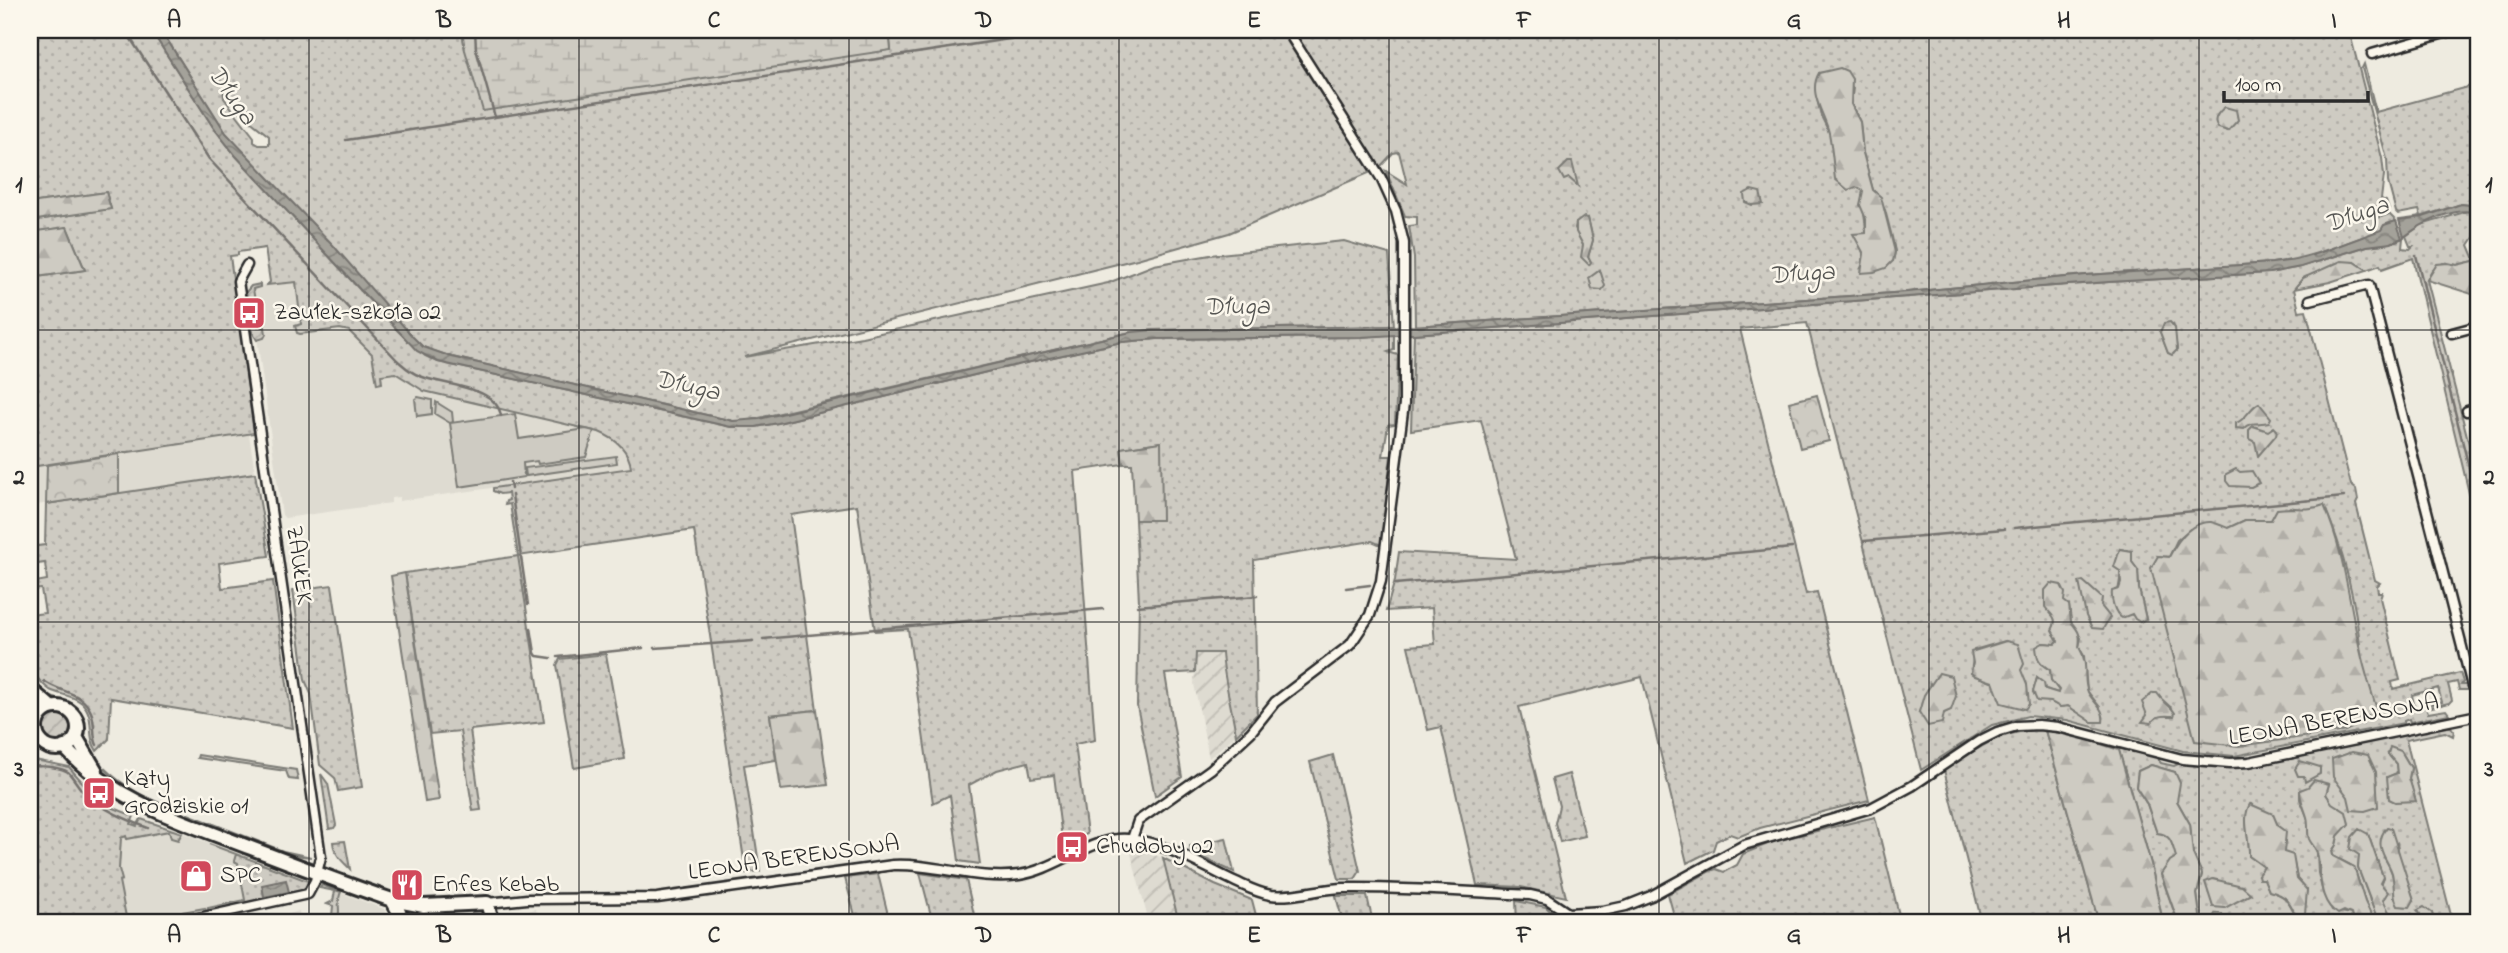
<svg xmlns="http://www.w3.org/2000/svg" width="2508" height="953" font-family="'Indie Flower',sans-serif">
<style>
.built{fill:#dedbd1}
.industrial{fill:url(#industrial-furrows)}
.grass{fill:url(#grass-dots);stroke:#7c7b76;stroke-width:2;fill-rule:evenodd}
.forest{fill:url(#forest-firs);stroke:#7c7b76;stroke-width:2}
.wetland{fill:url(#wetland-marsh);stroke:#7c7b76;stroke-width:2}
.park{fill:url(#park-crowns);stroke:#7c7b76;stroke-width:2}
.garden{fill:url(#garden-furrows);stroke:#7c7b76;stroke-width:2}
.pitch{fill:#cecbc2;stroke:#7c7b76;stroke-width:2}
.water{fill:url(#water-waves);stroke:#74726e;stroke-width:2}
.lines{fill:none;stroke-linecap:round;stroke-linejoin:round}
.stream{stroke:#74726e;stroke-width:2.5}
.street-casing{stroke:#2b2b2b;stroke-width:13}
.secondary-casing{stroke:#2b2b2b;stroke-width:18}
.street{stroke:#fbf7ec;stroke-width:8}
.secondary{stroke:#fbf7ec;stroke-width:12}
.grid{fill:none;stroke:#2b2b2b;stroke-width:2;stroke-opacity:0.55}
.labels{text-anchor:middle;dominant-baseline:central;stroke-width:5;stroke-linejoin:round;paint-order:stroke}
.poi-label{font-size:24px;fill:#2b2b2b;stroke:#fbf7ec;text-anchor:start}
.street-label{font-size:24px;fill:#2b2b2b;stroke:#fbf7ec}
.water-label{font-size:26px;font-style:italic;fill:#555552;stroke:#fbf7ec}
.neatline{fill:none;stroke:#2b2b2b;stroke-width:2.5}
.grid-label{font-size:23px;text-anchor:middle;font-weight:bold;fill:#2b2b2b}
</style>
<defs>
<pattern id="industrial-furrows" width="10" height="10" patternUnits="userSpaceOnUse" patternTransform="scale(1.75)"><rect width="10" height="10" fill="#dedbd1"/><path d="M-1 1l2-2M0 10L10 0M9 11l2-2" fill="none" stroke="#bfbcb4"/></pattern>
<pattern id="grass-dots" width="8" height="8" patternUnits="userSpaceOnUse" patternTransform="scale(1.75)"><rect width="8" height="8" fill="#cecbc2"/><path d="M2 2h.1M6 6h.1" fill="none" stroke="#b1aea7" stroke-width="1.8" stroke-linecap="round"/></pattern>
<pattern id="forest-firs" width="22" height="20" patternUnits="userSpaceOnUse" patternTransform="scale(1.75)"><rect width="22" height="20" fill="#cecbc2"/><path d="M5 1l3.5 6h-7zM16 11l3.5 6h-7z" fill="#b1aea7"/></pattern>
<pattern id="wetland-marsh" width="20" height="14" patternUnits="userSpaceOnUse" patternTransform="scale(1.75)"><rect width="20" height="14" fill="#cecbc2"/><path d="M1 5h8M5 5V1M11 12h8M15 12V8" fill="none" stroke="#b1aea7"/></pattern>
<pattern id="park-crowns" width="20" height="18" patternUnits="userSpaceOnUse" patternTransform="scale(1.75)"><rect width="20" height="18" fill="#cecbc2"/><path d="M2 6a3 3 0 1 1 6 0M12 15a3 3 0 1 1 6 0" fill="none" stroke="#b1aea7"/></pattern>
<pattern id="garden-furrows" width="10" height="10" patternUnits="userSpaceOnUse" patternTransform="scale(1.75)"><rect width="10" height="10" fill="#cecbc2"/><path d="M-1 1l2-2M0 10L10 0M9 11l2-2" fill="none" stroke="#b1aea7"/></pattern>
<pattern id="water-waves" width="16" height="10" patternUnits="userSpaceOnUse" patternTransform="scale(1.75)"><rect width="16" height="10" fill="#a4a29a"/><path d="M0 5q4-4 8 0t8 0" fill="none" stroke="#86847e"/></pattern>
</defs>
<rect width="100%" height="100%" fill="#eeebe0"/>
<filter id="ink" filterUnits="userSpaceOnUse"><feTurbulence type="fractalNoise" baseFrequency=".0143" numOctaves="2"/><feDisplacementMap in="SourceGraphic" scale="14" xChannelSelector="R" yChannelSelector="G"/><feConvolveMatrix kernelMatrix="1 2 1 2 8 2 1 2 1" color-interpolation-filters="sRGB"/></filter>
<g filter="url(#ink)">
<path class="built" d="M304,280l88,90 24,18 183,44 13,6 9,7 8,13 3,10 -233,33v-4l-8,1v5l-106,15 -3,-3 -32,-226 3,-3z
M249,434l6,39 -225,33v-39z
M167,827l130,50 8,12 -162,34h-26l3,-87z
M336,891l48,18 8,14h-57z
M535,909l6,9 9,-2 1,7h-41l8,-9z
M299,911l2,12h-28l-1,-2 5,-6 2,2z"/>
<path class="industrial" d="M1196,653h26l2,27 9,29 3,26 -27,23 -15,-74z
M1129,846l34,12 16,65h-30z"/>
<path class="grass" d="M30,30h121l62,97 23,29 162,175 27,25 13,6 293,65h25l22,-4 221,-54 123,-27 35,-3 204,-2 33,-3v16l-6,2 10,3 -3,69 -7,1 -5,31h8l-10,89 -9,-4 -118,19 3,154 -21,21c-4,-27 -12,-54 -14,-82h-26l-1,19 -30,2 17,103 -27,19 -18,-90 2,-104 -4,-82h26v-78l-40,6 2,16 -48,7 20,269 -20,4 12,90 -24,13 -9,-72 -23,3 -3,-16 -31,8 -28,15 11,79 -21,-3 -9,-66 -17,8 -25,-174 -33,2 -18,-126 -66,10 26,195 -47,5 6,45 -32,5 16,106 -14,2 -52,-343 -176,26 26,166 -74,8 11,80 -8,1 -13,-80 -30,3 -25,-161 113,-17 -8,-52 -5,1 1,-4 3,-1 -1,-7 -8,1 -7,-3v-3l138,-20c-2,-18 -15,-29 -32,-36l-175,-41 -29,-18 -14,2 1,8 -5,1 -5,-30 -23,-23 -9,-2 -40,5 -3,-1 -2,-7 6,-2 -5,-42 -29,3 3,-3 -5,-34 -27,4v3l-8,1 24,177 -224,34v-189l55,-8 -18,-43 -37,5v-11l81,-12 -5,-17 -76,11z
M161,30h301l3,20h426l-2,-20h391l91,142 -142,61 -92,26 -393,98 118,-20 246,-54 46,-18 56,-10 134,-14 45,13 5,72 -239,4 -24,2 -385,89h-13l-281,-64 -29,-10 -10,-9 -187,-205zM223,90l21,26 25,20v9h-10l-5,-3v-5l-30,-39z
M1293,30h1056l33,128 2,17 -3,24 5,2 3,8 -11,9 11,-4 7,7 -12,4 -2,5c-37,13 -71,28 -110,33l-186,12 -179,17 -492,34 -1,-68 -5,-32 8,-1v-8l-12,-1 -19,-45 21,13 -8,-32 -6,1 -13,14zM1829,72l24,16 -2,16 9,18 3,31 10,37 12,20 7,27 3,15 -2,9 -32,7c6,-10 1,-18 -3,-28l8,-6c0,-18 -5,-25 -3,-44l-7,-3 -35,-71 -4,-17 2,-26zM1588,218l5,22 -5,17 3,5 -16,-34 1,-5z
M2364,64l12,48 102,-28v122l-17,-2 -41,13h-6l7,-1 -2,-6 -21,4 -2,-2 -8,-30 -1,-23 -25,-91z
M2468,211l10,2v24l-3,-1 -6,9 5,12h4v3l-21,5 -14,-2 -11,8 -5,9 51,199v52l-65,-273 -31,11 -2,-4 -13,5 -12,-8 -52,16 -9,11 5,22 7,-1 45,175 5,4 2,11 -2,4 19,76 5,3 -3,3 1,6h4l-2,6 20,82 -8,2 1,7 67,-16 3,9 -2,3h5l2,5h-9l-2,-8 -9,2 4,16 -3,3 -17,4 -1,-3 11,-2 -4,-14 -26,7 3,14 11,-4 2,8 18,-3 3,4 -39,8 -1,-3 -5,2v2l-170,33 -51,-5 -116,-31 -39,-4 -36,9 -71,45 -114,-447 -67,6 66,265 11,-2 52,208 -109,28 -22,9 -8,-3 -14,7 -3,9 -26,13 -45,-186 -123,30 47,190 -45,-10 -44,-2 -36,-158 -13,3 -20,-84 27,-2 -3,-36 -46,3 9,-31 4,-28 117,7 -35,-139 -70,10 3,-96 695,-52 160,-9 32,-6 66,-21 24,-3 12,-5 -1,10 8,1 3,-3h-3l-4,-10 15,-11zM2173,324l4,25 -9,4 -8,-21zM2324,506c20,45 32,98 37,148 2,23 -3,48 -4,71l-12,6 -22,3 -165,-178 11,1 8,-17 13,-11 38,-1 17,-8h27l18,-13 19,4zM2120,549l11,2 1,11 6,8 1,19 7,30 -30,-9c-3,-13 6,-23 4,-39l-5,-4zM2069,605l2,17 10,16 -2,9 5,9 3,35 13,16 -8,14 -24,-15 -8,1 -27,-15 4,-14 8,11 13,4 1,-2 -8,-11 -1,-10 -9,-6 2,-21 12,1 3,-3v-4l-4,-3 1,-17zM2005,641l22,44v11c-12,-5 -47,-17 -56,-23l3,-23zM1930,683l20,27 -6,3 -25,-1zM2153,693l10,10 9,5 -3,8 -6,-1 -9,3 -7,-3 1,-15z
M255,473l14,83 -50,7 3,25 51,-7 20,147 -182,-30 -2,41 -12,12c-11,-15 -1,-34 -15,-48 -9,-8 -22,-8 -32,-13 -8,-5 -14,-14 -20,-21v-54l15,-2 -4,-24 -11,1v-7l17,-3 -2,-17 -15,2v-18l15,-2 1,-41z
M332,585l30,202 -24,4 -3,-13 -15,-13 -9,-71 -6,-14 -12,-90z
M606,654l19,105 -51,9 -17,-103 3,-6z
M2443,727h8l3,4 -1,5 -8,-4 -39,8 47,183h-19l-2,-10 -14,-2 3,3 -12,9h-19c0,-15 -15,-31 -7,-46l-15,-43 -9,21 -1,13 21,55h-4l-10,-21 -11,-35 -21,-11 -1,-5c12,-14 3,-43 -6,-57l3,-10 -29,6v9l8,20 1,19 8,14 1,21 5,20 9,17 19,4 2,7 -4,2h-126l-1,-9h-7l-5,9h-9l-4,-29 5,-20 -9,-20 -3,-30 -13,-23 -2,-29 -24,-7 -13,6 -2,16 11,17 10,29c15,1 15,12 20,25l-16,17 16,45 -3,3h-11l-12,-59 -32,-113 -5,-4 42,10 5,6 13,3 6,-3 48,5 16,-1zM2401,751l10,17 -2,10 6,23 -27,-24 9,-4 -1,-9 -8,-10zM2251,804l27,22 6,15v11l10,11 3,16 10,11 -10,28c-7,-15 -10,-23 -28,-27l-5,-13 -6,-3 6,-8 -15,-11c1,-19 -8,-37 2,-52zM2397,843l2,15 15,42 -20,-3c2,-15 -2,-28 -10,-40z
M2045,730l54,193h-117l-38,-153c36,-22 56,-41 101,-40z
M198,755l98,15 2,10 -9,-1 -3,-8 -89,-13z
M1333,755l27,116 -5,8h-16l-29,-117z
M30,759l39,8 24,27 16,12 25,10 -3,8 6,2 4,-7 41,14 -4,7 -7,-2 -2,-7 -42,8 -1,-3 -5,2 -2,31 3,11 -3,1 8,41 78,-14 1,3 -29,6v6h-147z
M321,774l7,10 8,41 -2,3 -5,1z
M1569,774l16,62 -25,6 -5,-19 4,-17 -7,-27z
M188,814l95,37 28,6 -25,-3 -99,-38z
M1875,817l26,106h-251l25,-4 -7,-25 42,-23 6,-2 8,3 13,-7 6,-11 32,-13z
M345,841l5,28c-8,-8 -16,-15 -17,-27z
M209,844l99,37 -3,10 -97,20v-3l37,-8 -7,-37 -4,-2 2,-7z
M1163,858l52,27 37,15 6,23h-79z
M920,873l46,7 10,43h-43z
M878,874l12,49h-33l-12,-45z
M322,885l19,7c-5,10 0,18 -3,28l6,-1 1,4h-20l5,-1 -1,-5 3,-1 1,-10 -6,-2 6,-3 2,-10 -15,-3z
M1336,896h31l6,27h-30z
M1516,901l30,6 17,16h-46z"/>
<path class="forest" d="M1840,68l7,3 5,8 -1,25 9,18 3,31 10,37 8,7 14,55 -2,9 -7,7 -12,4 -13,1 3,-19 -11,-20 13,-1v-14l-6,-14 3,-14 -7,-4 -8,3 -13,-11c-2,-15 -3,-31 -6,-46 -4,-19 -22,-40 -10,-60z
M2225,107l11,3 2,10 -10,11 -10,-3c-6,-8 -1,-15 7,-21z
M1568,162h4l6,24 -9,-8 -5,2 -5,-9z
M1751,190l9,2 3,12 -11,1 -7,-3 -1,-8z
M106,192l5,17 -81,12v-18z
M1584,217l4,1 5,22 -5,17 3,5 -2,3 -8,-8 2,-12 -7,-13v-9z
M67,227l18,43 -55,8v-46z
M2478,260v36l-51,-16 10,-16 11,-1 9,2z
M2341,261l14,1 12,8 -37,12 -36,7 9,-11z
M1600,270l5,16 -3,4 -10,-1 -3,-11z
M2170,322l5,6 2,22 -5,5 -4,-2 -8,-21 4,-9z
M2259,403l12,15 -2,4c-10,3 -17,-2 -25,7l-8,-1v-5c11,-4 13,-15 23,-20z
M2253,426l15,5 6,-4 3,3 -1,5 -18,21 -3,-14 -6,-3v-9z
M1161,442l1,78h-27l-3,-56h-9l-2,-16z
M2236,469l4,3 12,-1 7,12 -8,4 -21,-1 -4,-5v-7z
M2324,505c22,51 25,100 38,153 4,17 10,35 15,52l-7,6h-8l-5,9 -12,6 -106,15 -44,-5 -44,-173 7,-12 11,1c8,-16 22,-36 42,-35 5,1 12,4 17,6l17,-8h26l6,-11c19,-3 29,3 47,-4z
M2120,549l12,2v11l6,8 1,19 7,30 -6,3 -5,-3 -3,-5 -10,4c-8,-5 -11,-19 -10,-27l7,-2 2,-6 -1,-12 -6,-4z
M405,573l34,227 -14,2 -34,-226z
M2083,581l19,17 -1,8 9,11 -7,12 -11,-1 -6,-12 -7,-34z
M2051,583l10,2 4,8 -1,8 5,4 2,17c8,9 10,13 8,25 11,18 3,33 9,45 6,12 17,16 15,30h-11l-24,-16 -8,1 -9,-5 -14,-1 -4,-9 4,-14 7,5 1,6 13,4 1,-3 -8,-10 -1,-10c-11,-7 -13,-11 -14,-23l7,-4 12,1 3,-3 -6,-11c7,-12 0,-14 -7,-23v-17z
M2006,641l12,3 6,20 -3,6 6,15 2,19 -4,5 -24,-6 -8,-21 -18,-6 -4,-3 2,-10 -2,-11z
M1939,673l12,3 5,20 -5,14 -7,3 -2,10 -14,3 -9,-14 5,-17z
M2153,693h4c7,11 13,11 18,20l-1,3c-10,0 -16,-2 -23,7l-9,-1 5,-7 -5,-13z
M817,710l11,75 -47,5 -11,-75z
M2045,730l41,9 33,11 32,114 12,59h-64z
M2390,747l11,4 10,17 -2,10 7,23 -21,1 -6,-3 -2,-22 10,-4 -1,-9 -8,-10z
M2352,752l16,3 8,17 2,35 -13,4 -14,-1 -3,-13 -15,-20 -1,-18z
M2300,761l20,6v7l-15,8 -1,-6h-6l-3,-7z
M2151,765l24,7 5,11 -3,18 13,23 3,30 9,20 -5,20 4,29h-27l3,-4 -16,-45 9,-13 6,-4c-4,-12 -4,-23 -19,-24l-10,-29 -11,-17 2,-16z
M2314,780l15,4 -3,10 6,9 14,9 3,12 -11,12 -2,9 -4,6 1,5 21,11 11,35 10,21h-26l4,-2 -2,-7 -7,-3 -6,3c-21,-13 -16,-40 -21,-61 -1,-5 -6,-9 -8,-14 -2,-7 0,-15 -2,-22 -3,-10 -7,-17 -7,-27l8,-3z
M2250,804l23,10 5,12 8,6 -2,20 9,3 4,24 10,11 -2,24 -8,5c-6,-16 -10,-24 -28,-28l-5,-12h-5l-1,-4 6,-8 -15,-11c1,-19 -8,-37 1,-52z
M2387,827l4,1 23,72 -4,7 -12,-1c-6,-10 -3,-21 -6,-33 -3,-9 -9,-16 -11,-25 -2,-9 1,-15 6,-21z
M2359,829l9,5 15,43 -3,6 8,9 -5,8 7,14v9h-11l-21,-55 1,-13 -9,-6 2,-12z
M2213,879l29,7 9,8 -26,14 -12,-1 -8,-25z
M2424,907l8,6 2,10h-25l11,-9 -2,-4z"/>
<path class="wetland" d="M462,30h427l2,20 -408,61 -18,-61z"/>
<path class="park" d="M1817,395l12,46 -29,7 -11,-46z
M418,397l14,3v14l-15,2 -2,-17z
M436,402l16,10 1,10 -3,1 -15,-9z
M119,454v39l-73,11 1,-39z
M1226,838l8,34 -44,-20v-6z"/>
<path class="garden" d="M260,284v3l-7,2 2,12h7v2l-7,2 2,12h7v2l-6,2v6h7l1,7 -2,4 -7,2 -5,-8 -6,-40 5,-6z
M47,696c35,9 36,13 38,48l-5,-6c5,-36 -16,-26 -33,-42z
M43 728a14 14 0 1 1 28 0a14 14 0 1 1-28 0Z
M101,765c23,23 49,36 81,46l-1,3c-19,-6 -76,-28 -80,-49z"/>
<path class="pitch" d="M515,414l4,25 67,-10 8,2 -8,26 -48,7 -1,-3 -14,2 1,14 -65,10 -9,-64z
M616,456l1,7 -91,13 -1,-8z"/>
<path class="water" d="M151,30h10l65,103 107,112 80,92 10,10 29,10 281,64 26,-2 372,-87 24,-2 260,-4 492,-34 179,-17 186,-12 24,-3 23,-7 62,-23 3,-5 12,-4 6,17 -11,5 -24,3 -66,21 -32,6 -160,9 -695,52 -53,3 -204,2 -35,3 -123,27 -221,54 -22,4h-25l-293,-65 -21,-11 -181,-195 -23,-29z
M2461,204l17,2v7c-24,-7 -56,10 -74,24l-5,-17 24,-3z
M286,880l3,12 -25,5 -2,-12z"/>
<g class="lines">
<path class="stream" d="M125,30l84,129 188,201c7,6 14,13 23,16 23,10 76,9 81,40
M495,117l573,-87
M346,140l149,-23 -19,-68 -1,-19
M2416,255l62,249
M510,482l1,7
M512,495l16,110
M2014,528l330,-31
M1864,541l140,-12
M1395,584l397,-36
M1346,588l24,-3
M1137,606l120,-10
M531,628l4,25 2,3 14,2
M763,639l340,-30
M655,648l98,-7
M558,657l85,-9
M44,681c16,12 38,10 47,31 5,11 1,23 6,33
M30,766c10,0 29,0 38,6 6,6 11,16 17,22 19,16 40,25 63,34"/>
<defs>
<path id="street" d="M2372,54l83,-24
M2310,300l59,-15 103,401
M2452,333l26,-7
M2467,411l11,-3
M1132,839l6,-18 73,-52 40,-37 24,-30 75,-57 20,-30 11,-34 23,-177v-161l-8,-32 -15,-33 -94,-148
M487,903l40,-4 130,-1 236,-33c42,-2 84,16 126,10 37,-5 73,-39 109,-36 38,3 75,28 108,43 11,5 22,11 35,13 24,3 49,-7 73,-7 62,-1 124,4 186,7l17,4 21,14 35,-2 23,-5 25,-10 93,-51 127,-37 41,-22 67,-45 18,-9 20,-6 21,-1 20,2 124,32 48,4 19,-1 229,-47
M1568,913l3,10
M181,922l127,-28 7,-13 6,-24 -83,-576 9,-16"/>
<path id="secondary" d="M30,689l21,18
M30,702l9,14
M36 728a21 21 0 1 1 42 0a21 21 0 1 1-42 0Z
M76,737l20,34
M64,747c50,55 120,75 187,101 47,18 94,36 141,52l32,6 63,-3 6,20
M392,900l13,23"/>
</defs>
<use href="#street" class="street-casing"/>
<use href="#secondary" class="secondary-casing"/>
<use href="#street" class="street"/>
<use href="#secondary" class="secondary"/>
</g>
</g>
<path class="grid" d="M309,30v893M579,30v893M849,30v893M1119,30v893M1389,30v893M1659,30v893M1929,30v893M2199,30v893M30,330h2448M30,622h2448"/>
<defs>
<symbol id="bus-square" viewBox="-11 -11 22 22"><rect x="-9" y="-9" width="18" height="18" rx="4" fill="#d1495b" stroke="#fbf7ec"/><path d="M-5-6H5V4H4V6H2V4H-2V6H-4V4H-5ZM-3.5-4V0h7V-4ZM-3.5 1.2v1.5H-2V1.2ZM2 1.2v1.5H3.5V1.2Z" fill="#fff"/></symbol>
<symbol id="shop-square" viewBox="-11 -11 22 22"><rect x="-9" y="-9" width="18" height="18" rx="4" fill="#d1495b" stroke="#fbf7ec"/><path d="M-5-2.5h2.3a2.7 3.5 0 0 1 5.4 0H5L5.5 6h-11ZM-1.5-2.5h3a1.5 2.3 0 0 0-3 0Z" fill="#fff"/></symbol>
<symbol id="restaurant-square" viewBox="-11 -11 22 22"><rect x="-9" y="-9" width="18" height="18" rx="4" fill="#d1495b" stroke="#fbf7ec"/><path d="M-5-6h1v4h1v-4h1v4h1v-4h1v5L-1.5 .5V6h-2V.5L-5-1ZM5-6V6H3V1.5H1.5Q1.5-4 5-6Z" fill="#fff"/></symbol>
</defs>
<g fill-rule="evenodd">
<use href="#bus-square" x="230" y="294" width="38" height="38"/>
<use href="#bus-square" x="80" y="774" width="38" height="38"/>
<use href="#bus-square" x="1053" y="828" width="38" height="38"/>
<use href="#shop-square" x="177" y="857" width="38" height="38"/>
<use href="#restaurant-square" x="388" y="866" width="38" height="38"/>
</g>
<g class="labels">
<g class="poi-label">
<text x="274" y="313">Zaułek-szkoła 02</text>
<text x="124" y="779">Kąty<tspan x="124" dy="28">Grodziskie 01</tspan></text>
<text x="1096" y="847">Chudoby 02</text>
<text x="220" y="876">SPC</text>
<text x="432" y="885">Enfes Kebab</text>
</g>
<g class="street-label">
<text transform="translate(298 565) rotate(82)">ZAUŁEK</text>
<text transform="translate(2334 721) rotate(-10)">LEONA BERENSONA</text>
<text transform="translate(794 859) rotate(-8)">LEONA BERENSONA</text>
</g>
<g class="water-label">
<text transform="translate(231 96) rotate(55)">Długa</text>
<text transform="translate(2357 216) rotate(-19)">Długa</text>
<text transform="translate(1802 275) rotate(-4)">Długa</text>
<text transform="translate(1237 308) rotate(-1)">Długa</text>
<text transform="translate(687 387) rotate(13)">Długa</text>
</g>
</g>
<rect width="2508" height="953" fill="none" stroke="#fbf7ec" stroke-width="77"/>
<path d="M2224 91v10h144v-10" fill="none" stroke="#2b2b2b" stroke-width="3.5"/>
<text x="2235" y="91" font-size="21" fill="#2b2b2b" stroke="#fbf7ec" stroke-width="5" paint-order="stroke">100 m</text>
<rect x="38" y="38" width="2432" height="876" class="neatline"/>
<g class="grid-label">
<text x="174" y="27">A</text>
<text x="444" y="27">B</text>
<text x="714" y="27">C</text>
<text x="984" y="27">D</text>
<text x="1254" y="27">E</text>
<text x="1524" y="27">F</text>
<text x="1794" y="27">G</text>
<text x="2064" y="27">H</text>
<text x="2334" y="27">I</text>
<text x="19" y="192">1</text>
<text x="2489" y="192">1</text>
<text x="19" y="484">2</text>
<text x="2489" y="484">2</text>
<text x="19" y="776">3</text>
<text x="2489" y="776">3</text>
<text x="174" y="942">A</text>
<text x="444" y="942">B</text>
<text x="714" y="942">C</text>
<text x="984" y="942">D</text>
<text x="1254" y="942">E</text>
<text x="1524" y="942">F</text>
<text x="1794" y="942">G</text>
<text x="2064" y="942">H</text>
<text x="2334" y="942">I</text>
</g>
</svg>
